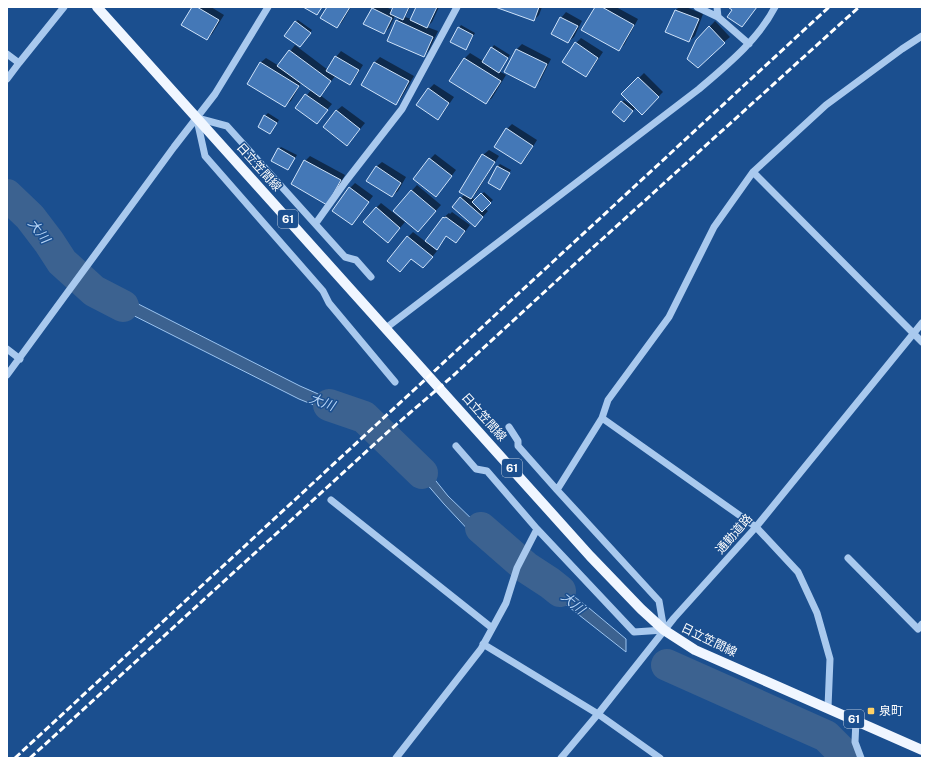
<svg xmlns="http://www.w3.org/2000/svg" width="929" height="765" font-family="'Public Sans','Noto Sans JP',sans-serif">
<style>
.water{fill:#3c6290;stroke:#9cc4f0}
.shadow{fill:#0007}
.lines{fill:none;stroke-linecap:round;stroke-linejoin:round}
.river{stroke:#3c6290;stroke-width:32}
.building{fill:#4478b7;stroke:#cfe3fa}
.minor{stroke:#a9c9ee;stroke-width:7}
.major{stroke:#f0f6ff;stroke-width:10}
.rail{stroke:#fff;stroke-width:3;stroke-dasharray:7 3;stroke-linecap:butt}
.poi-dot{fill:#ffd166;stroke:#1b4f8f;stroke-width:1.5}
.labels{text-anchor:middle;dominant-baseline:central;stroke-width:3;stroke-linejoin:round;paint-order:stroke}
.shield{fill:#1b4f8f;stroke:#bbcadd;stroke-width:1}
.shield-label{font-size:11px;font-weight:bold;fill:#fff}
.street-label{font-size:12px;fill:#fff;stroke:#1b4f8f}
.poi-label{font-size:12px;fill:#fff;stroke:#1b4f8f;text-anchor:start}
.water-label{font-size:13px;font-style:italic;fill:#b5d3f5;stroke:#1b4f8f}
</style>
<rect width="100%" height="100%" fill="#1b4f8f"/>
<path class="water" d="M7,194l29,24 36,44 -6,9 -42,-47 -17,-16z
M89,279l211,107 73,32 -12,9 -10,-7 -52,-21 -218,-110z
M391,441l9,9 20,11 28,35 30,29 38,26 -5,12 -38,-28 -29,-31 -31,-36 -24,-12 -7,-8z
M527,560l62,48 37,31v13l-104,-82z
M670,662l106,46 -5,11 -107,-46z
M785,712l57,27 6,19h-12l-2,-7 -13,-10 -40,-19z"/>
<path class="shadow" d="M193,7h18l13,8 -12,19 -5,5z
M328,7h23l-9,15 -5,5z
M374,7h12l6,3 2,-3h16l-5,10 6,2 6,-12h22l-7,15 -5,5 11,4 -9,19 -5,6 -27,-35 3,-3 -5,-2 -6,12 -5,5 -11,-25z
M496,7h46l-3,8 -5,5z
M596,7h20l22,12 -14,26 -6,5z
M679,7h7l17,7 -8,22 -6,5 -22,-9 9,-22z
M730,7h27l-15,19 -8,-17z
M566,12l16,9 -8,16 -6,5 -7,-24z
M298,20l14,10 -10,14 -7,-22z
M715,21l15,16 -6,5 -27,-2z
M461,25l14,8 -10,16 -6,-21z
M581,38l22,14 -12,18 -6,6 -9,-33z
M522,44l29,15 -11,22 -5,5 -29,-14 11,-23z
M295,45l33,25 8,-13 5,-6 22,14 -8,13 -5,6 -14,-9 -16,20 12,9 -15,18 -20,-14 14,-18 -10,-7 -10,18 -6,5 -25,-43 6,-5 13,8z
M494,45l16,10 -11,16 7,4 -14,23 -6,5 -36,-23 15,-22 5,-5 13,8z
M380,57l34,19 -13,22 -5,5 -34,-18 13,-23z
M644,73l19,19 -21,21 -19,-19z
M434,84l20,13 -11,16 -5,6 -9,-30z
M624,100l11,8 -8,11 -5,-17z
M342,106l23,17 -18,22 -11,-34z
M268,113l11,7 -9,13 -5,-17z
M512,124l25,16 -11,18 -5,5 -14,-34z
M281,147l16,8 -9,14 -9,-20z
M489,150l10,6 -23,37 -4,4 3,4 9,-9 9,8 -9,8 4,3 -8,9 -19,-22 4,-4 18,-39z
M435,154l21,16 -15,20 -11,-31z
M310,156l35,19 -13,23 -27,-37z
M382,162l24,15 -8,14 -6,5 -16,-29z
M500,164l11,6 -11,19 -3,-22z
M355,183l18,13 -21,27 -2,-35z
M417,185l24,20 -18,20 -29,-15z
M381,203l24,19 -12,14 -17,-28z
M452,212l18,13 -8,11 -6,6 -9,-7 -10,13 -5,-3 -1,1 6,5 -9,11 -16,-4 -12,13 8,-34 5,-5 13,10 17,-24 6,-5 1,1z"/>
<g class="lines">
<path class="river" d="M7,195l23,22 19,25 13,20 32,29 29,15
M329,405l35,12 58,56
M481,528l46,40 23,15 10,8
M667,665l159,71 16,16 2,6"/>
</g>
<path class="building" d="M192,7h5l22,13 -12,20 -26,-15z
M303,7h19l-5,8z
M327,7h23l-13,21 -17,-10z
M393,7h16l-6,13 -13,-6z
M416,7h21l-10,21 -17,-8z
M495,7h44l-5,14z
M595,7h7l32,18 -15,26 -38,-21z
M728,7h29l-15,20 -15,-10 5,-7z
M372,8l20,10 -8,16 -21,-10z
M675,10l24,9 -10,23 -24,-10z
M560,17l18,9 -10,17 -17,-9z
M396,20l37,17 -9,20 -37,-16z
M295,21l16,12 -11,14 -16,-11z
M709,26l16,17 -27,25 -11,-9 9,-19z
M458,27l15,8 -7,15 -16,-8z
M575,42l23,16 -12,19 -24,-15z
M491,47l17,11 -9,15 -17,-11z
M516,49l31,15 -12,24 -31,-16z
M289,50l42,31 -11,16 -43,-31z
M335,56l24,14 -9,15 -24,-14z
M464,58l37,23 -15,23 -37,-23z
M260,62l39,24 -14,21 -38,-23z
M374,62l35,19 -13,24 -35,-20z
M638,77l21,20 -17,18 -21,-21z
M428,88l21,15 -11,17 -22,-15z
M305,94l23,16 -11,14 -22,-16z
M621,101l12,10 -9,11 -12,-10z
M336,110l24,19 -13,17 -24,-19z
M264,115l13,8 -7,11 -12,-7z
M506,128l27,18 -12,18 -27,-17z
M278,148l17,10 -7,12 -17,-9z
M482,154l13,8 -24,37 -12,-7z
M429,158l23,18 -16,21 -23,-18z
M304,160l37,20 -14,25 -36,-21z
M376,166l25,17 -9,14 -26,-16z
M497,166l13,7 -10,17 -12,-7z
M349,187l20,15 -17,23 -20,-14z
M411,190l25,21 -18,21 -25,-21z
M481,193l10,10 -9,9 -10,-10z
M460,197l23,20 -8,10 -23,-20z
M376,207l24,21 -12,15 -25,-21z
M443,217l1,1 2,-1 19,14 -9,12 -10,-7 -9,14 -12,-9z
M407,236l26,21 -10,11 -12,-9 -11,13 -13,-11z"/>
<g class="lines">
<path class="minor" d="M697,7l21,10 31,27
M717,7l1,10
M7,54l12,9
M7,79l12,-16 45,-56
M197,118l30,8 118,131 11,3 15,17
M197,120l8,36 118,135 6,12 66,79
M753,172l169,170
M316,223l30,-42 56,-72 55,-102
M386,328l313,-239c28,-24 59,-49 76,-82
M7,349l13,10
M7,375l167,-228 41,-53 53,-87
M602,418l154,109 42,45 19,41 13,46 -2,48
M509,427l9,14v5l39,44
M456,446l20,23 11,2 50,58
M331,500l161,128
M848,558l70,71 4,-5
M664,630l-5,-29 -102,-111 45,-72 6,-18 61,-83 45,-90 39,-55 73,-67 76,-56 20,-13
M483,644l115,70 62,44
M856,720l-1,22 6,16
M396,758l85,-109 25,-46 11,-35 20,-39 97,103 30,-2
M561,758l37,-44 76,-96 82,-91 166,-204"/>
<path class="major" d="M97,7l493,549 51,53 23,21 31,20 227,100"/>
<path class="rail" d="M15,758l814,-751
M30,758l360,-328 65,-56 134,-123 270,-244"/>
</g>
<rect class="poi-dot" x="867" y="707" width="8" height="8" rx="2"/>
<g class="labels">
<g class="shield">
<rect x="278" y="210" width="20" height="18" rx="3"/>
<rect x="502" y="459" width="20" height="18" rx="3"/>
<rect x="844" y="710" width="20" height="18" rx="3"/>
</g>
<g class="shield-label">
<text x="288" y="219">61</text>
<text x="512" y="468">61</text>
<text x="854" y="719">61</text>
</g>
<g class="street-label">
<text transform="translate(259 167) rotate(48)">日立笠間線</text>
<text transform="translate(484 417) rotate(48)">日立笠間線</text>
<text transform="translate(734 534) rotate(-49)">通勤道路</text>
<text transform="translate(709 640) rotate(26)">日立笠間線</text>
</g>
<g class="poi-label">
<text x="879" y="711">泉町</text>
</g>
<g class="water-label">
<text transform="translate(39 231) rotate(53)">大川</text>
<text transform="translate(322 402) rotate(20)">大川</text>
<text transform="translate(573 603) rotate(40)">大川</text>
</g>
</g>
<rect width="929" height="765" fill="none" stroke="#ffffff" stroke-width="16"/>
</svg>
